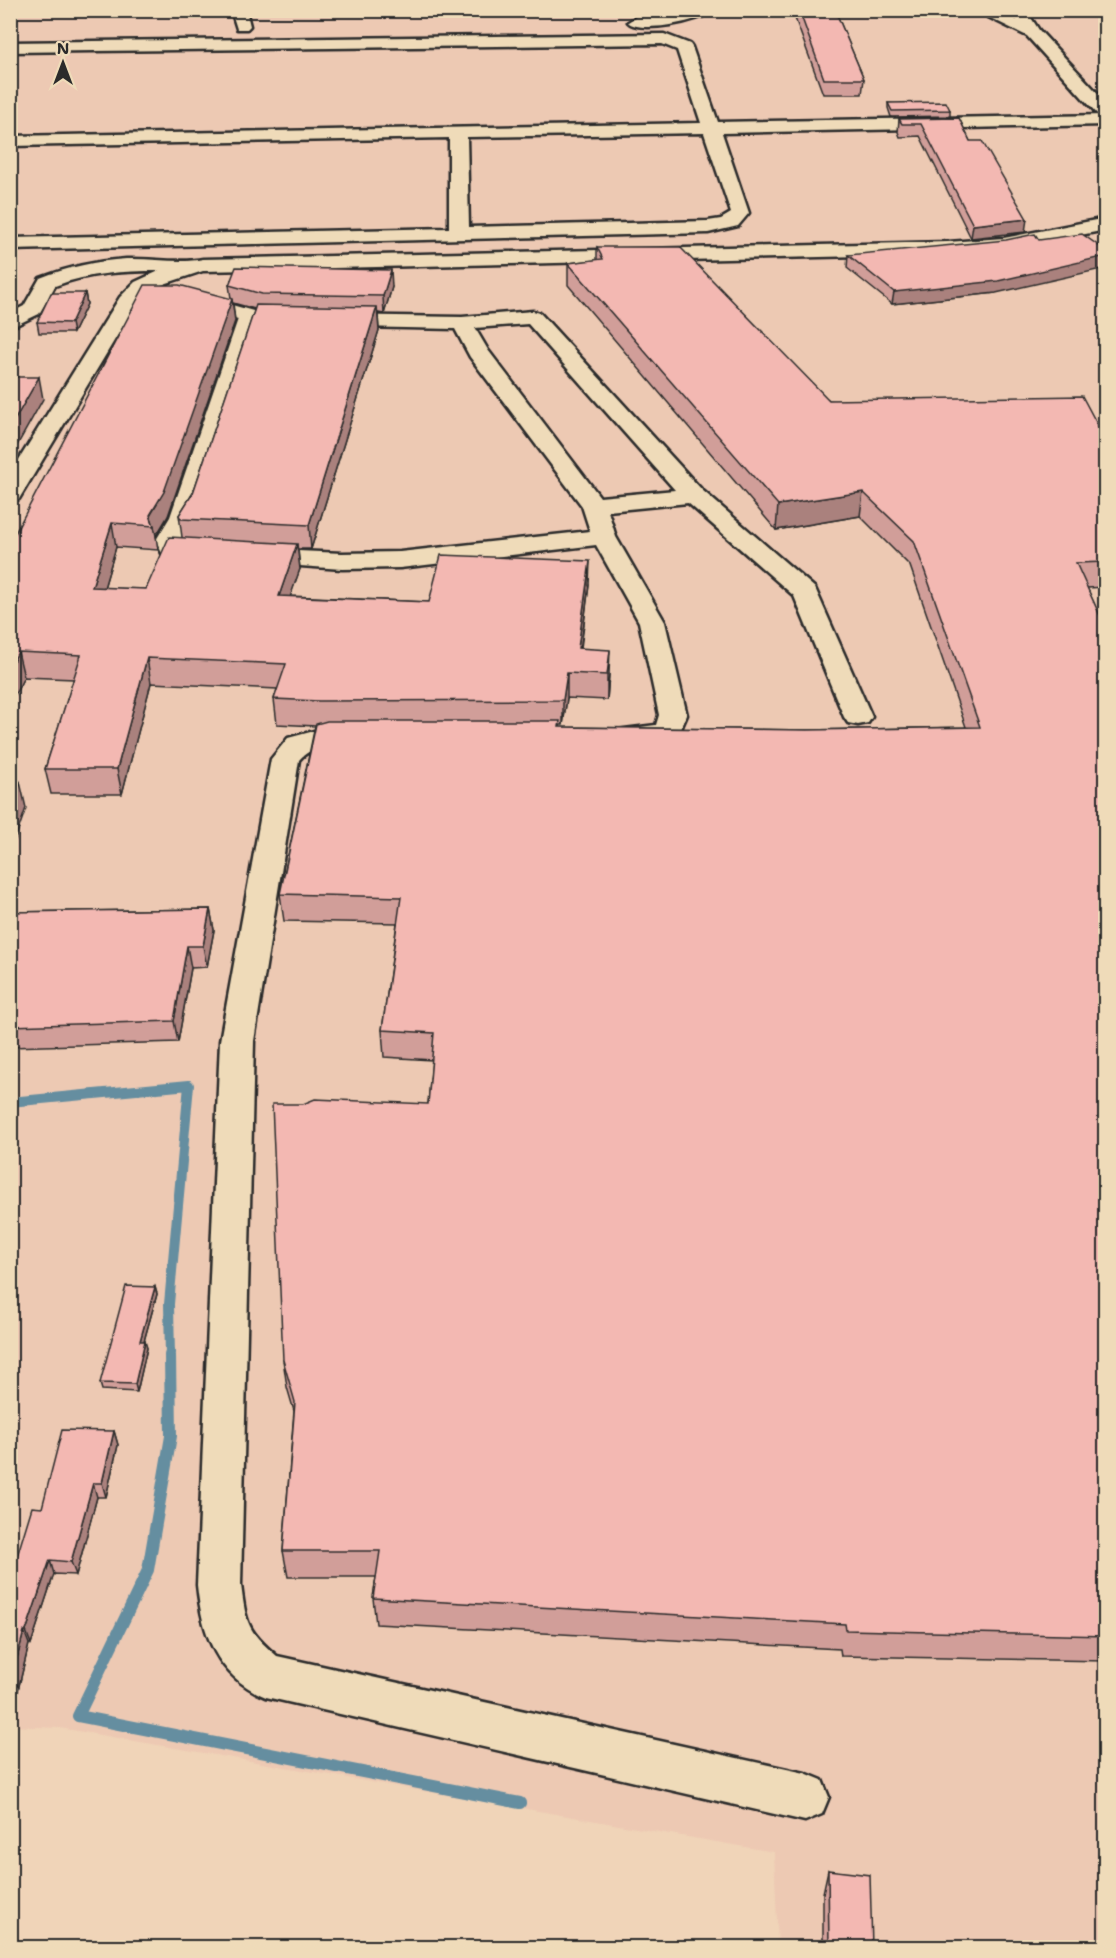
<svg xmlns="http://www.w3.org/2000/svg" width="1116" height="1958" font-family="'Shantell Sans',sans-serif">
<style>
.built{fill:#edc9b3}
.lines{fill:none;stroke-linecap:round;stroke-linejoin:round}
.stream-far1{stroke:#658ea0;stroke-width:10}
.stream{stroke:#658ea0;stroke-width:12}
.minor-casing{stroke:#2b2b2b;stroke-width:5}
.major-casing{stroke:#2b2b2b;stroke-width:5}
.minor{fill:#efdbb9;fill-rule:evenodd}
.major{fill:#efdbb9;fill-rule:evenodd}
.wall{fill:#d19e99;stroke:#2b2b2b;stroke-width:1.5;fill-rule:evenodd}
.shaded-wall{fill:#aa817d;stroke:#2b2b2b;stroke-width:1.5}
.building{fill:#f3b8b2;stroke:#2b2b2b;stroke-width:1.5}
</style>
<rect width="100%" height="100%" fill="#f0d4b8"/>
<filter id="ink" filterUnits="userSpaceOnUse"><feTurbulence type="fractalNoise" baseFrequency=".0167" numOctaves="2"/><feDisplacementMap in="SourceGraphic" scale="12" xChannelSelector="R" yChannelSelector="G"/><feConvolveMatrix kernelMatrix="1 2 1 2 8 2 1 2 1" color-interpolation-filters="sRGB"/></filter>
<g filter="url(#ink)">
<path class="built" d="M11,11h1094v1936h-327l-4,-95 -714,-124 -49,-2z"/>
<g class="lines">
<path class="stream-far1" d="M10,1102l179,-17 -20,219 1,53"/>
<path class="stream" d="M170,1355l1,81 -23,134 -70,146 442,87"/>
<defs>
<path id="minor" d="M231,10h15l4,16 -3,3h-10z
M693,10h20c-11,12 -75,24 -85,12l8,-5 50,-3z
M664,34l26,10 2,3 26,75 388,-7v10l-384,8 27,80 -11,13 -30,7 -698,17v-12l439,-10v-90l-439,8v-10l691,-13 -24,-73 -15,-6 -652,8v-10zM704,133l27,80 -10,6 -13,2 -239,6 -2,-90z
M1106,218v12l-102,20 -56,4 -745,17 -42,14 103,29 198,3 71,-6 7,2 162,177 113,98 57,129 -4,6 -10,2 -10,-2 -4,-6 -50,-121 -106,-93 -80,8 8,26 49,85 22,93 -9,21c-21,7 -40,12 -62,6l-4,-6 4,-6 40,-5 3,-10 -20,-93 -43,-77 -196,23 -58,1 -97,-7 -4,-5 4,-5 9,-3 88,4 58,-1 190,-21 -8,-25 -112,-149 -15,-28 -198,-4 -63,192 -14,23 3,6 25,3 4,5 -4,5c-14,4 -30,3 -44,-1l-8,-18 14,-23 68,-198 -91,-25 -9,7 -116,193 -3,5 -9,2v-27l110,-177 15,-15 24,-11c-36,0 -70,2 -104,15l-16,28 -29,14v-15l14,-7 16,-28c28,-11 56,-17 86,-19 26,-1 54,5 77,0l745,-17 56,-4zM528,324l147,166 -75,7 -112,-147 -13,-22z
M355,726l10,3 4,6 -4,6c-24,6 -48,-1 -66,19l-45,281 -13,544c5,38 6,46 36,71l528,117 17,7 7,17 -7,17 -17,7 -539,-124c-49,-20 -64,-63 -69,-112l23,-544 51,-282 17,-21 41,-11z"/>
<path id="major" d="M974,10h21l22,10 -6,-10h15l13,20 67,72v16l-6,-1 -73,-81z"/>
</defs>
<use href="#minor" class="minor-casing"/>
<use href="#major" class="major-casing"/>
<use href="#minor" class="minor"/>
<use href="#major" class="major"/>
</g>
<path class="wall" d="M792,10h43l29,69 -2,15h-39z
M888,103l62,7v6l-59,1 -3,-9z
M959,118l11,23 55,91 -54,6 -51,-102 -20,1 -2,-5 1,-13z
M597,247l232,153 277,41v146l-19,1 19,41v1032l-265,-5 -1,-7 -464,-25 -3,-26 3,-21h-88l-5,-26 11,-140 -7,-24 -4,-27 145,-256 4,-44 -48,-3 -2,-27 15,-107 -113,-2 -4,-27 35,-168 -38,-2 -3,-25 3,-10 -126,-6 -29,111h-71l-6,-25 29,-90 -50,-2 -14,27v-161l221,-245 -2,-13 163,2 -8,27 -6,-1 1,17 -68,219h-13l2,20 -10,27 139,6 160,-17 -8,63 28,26 -2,26 -40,-2 -4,27h-3v2l247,3 159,-3 -56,-161 -50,-50 -84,14 -208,-245v-22l29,-3zM233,303l22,6 -62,184 -14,22 3,22 -36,52 -42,-1 12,-41 42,3 -2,-14 12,-20 67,-195z
M848,255l148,38 -104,11 -45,-36z
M85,293l2,11 -14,29h-34l-2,-11z
M210,909l4,21 -7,37 -16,1 -13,74 -168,5v-135z
M155,1287l2,7 -13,47 3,7 -10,44 -35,-2 -2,-7z
M114,1431l4,14 -12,52h-9l-21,78 -22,-1 -23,70h-2l-17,71h-2v-139h1l31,-68z
M828,1870l44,77h-49v-54z"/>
<path class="shaded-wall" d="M1027,219l-2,13 -54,6 2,-13z
M1106,256v12l-110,25 -104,11 2,-12z
M391,270l1,17 -8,27 -1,-18z
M85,293l2,11 -14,29 -2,-10z
M232,299l3,22 -67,195 -12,20 -2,-10 -4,-11z
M377,307l2,23 -68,219 -2,-24z
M10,342l3,13 -3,4z
M39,377l4,22 -33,59v-30z
M863,492l-3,24 -84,14 2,-25z
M112,523l4,24 -19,65 -5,-25z
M297,544l3,25 -18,51 -3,-24z
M590,561l-1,24 -12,88 1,-25z
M610,650l-1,24 -2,26v-25z
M18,652l6,25 -14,27v-37z
M147,658l4,25 -29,111 -5,-25z
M567,673v25l-4,27v-25z
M20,782l6,26 -14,40 -2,-5v-34z
M210,909l4,21 -7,37 -4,-21z
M187,946l4,22 -13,74 -4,-21z
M155,1287l2,7 -15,54 -2,-7z
M145,1341l2,7 -10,44 -2,-8z
M114,1431l4,14 -12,52 -4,-14z
M93,1483l4,14 -21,78 -5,-13z
M50,1560l4,14 -23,70 -5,-13z
M24,1631l5,13 -17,71 -2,-4v-26z"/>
<path class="building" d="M799,10h36l29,69h-40z
M946,102l4,8 -58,1 -4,-8z
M959,118l11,23h12l45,78 -54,6 -52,-101h-19l-3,-5z
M1035,234l4,6 43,-6 24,17v5l-108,25 -104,11 -46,-37 158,-15z
M597,247h83l149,153 253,-4 24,45v121l-30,1 30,66v1007l-260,-6 -1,-6 -472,-26 7,-47h-97l12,-149 -12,-42 -11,-256h31l12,-5 113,5 6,-71 -52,-3 19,-133 -121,-3 36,-170 11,-3h233l-1,6 248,3 173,-3 -66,-186 -51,-49 -85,13 -210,-242 35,-4z
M236,267l155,3 -8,26 -121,-2 -33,-9z
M145,285h34l53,14 -68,193 -14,23 4,11 -42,-3 -20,64 54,2 23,-52 128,7 -18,52 150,6 12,-47 149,6 -12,87 32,2 -3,25 -40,-2 -4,27 -244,1 -45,-2 12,-35 -139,-6 -30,111h-72l36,-114 -63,-3 -8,15v-124z
M51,293h34l-14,30 -34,-1z
M256,305l121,2 -68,218 -128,-6 -2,-4 14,-22z
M10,377h29l-29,51z
M10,782h10l-10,27z
M210,909l-7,37h-16l-13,75 -164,5v-114z
M126,1286l29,1 -15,54h5l-10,43 -35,-1z
M62,1430l52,1 -12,52h-9l-22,79 -21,-2 -24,71h-2l-14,54v-109h1l21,-69 10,1z
M828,1870l42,5 2,72h-43z"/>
</g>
<rect width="1116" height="1958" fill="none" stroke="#efdbb9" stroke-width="36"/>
<rect x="18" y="18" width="1080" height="1922" fill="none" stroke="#2b2b2b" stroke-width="2" filter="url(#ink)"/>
<g transform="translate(63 63)" stroke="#efdbb9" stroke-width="4.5" paint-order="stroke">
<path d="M0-4.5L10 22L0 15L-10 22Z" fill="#2b2b2b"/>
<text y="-9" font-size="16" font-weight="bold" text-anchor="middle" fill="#2b2b2b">N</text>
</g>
</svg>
